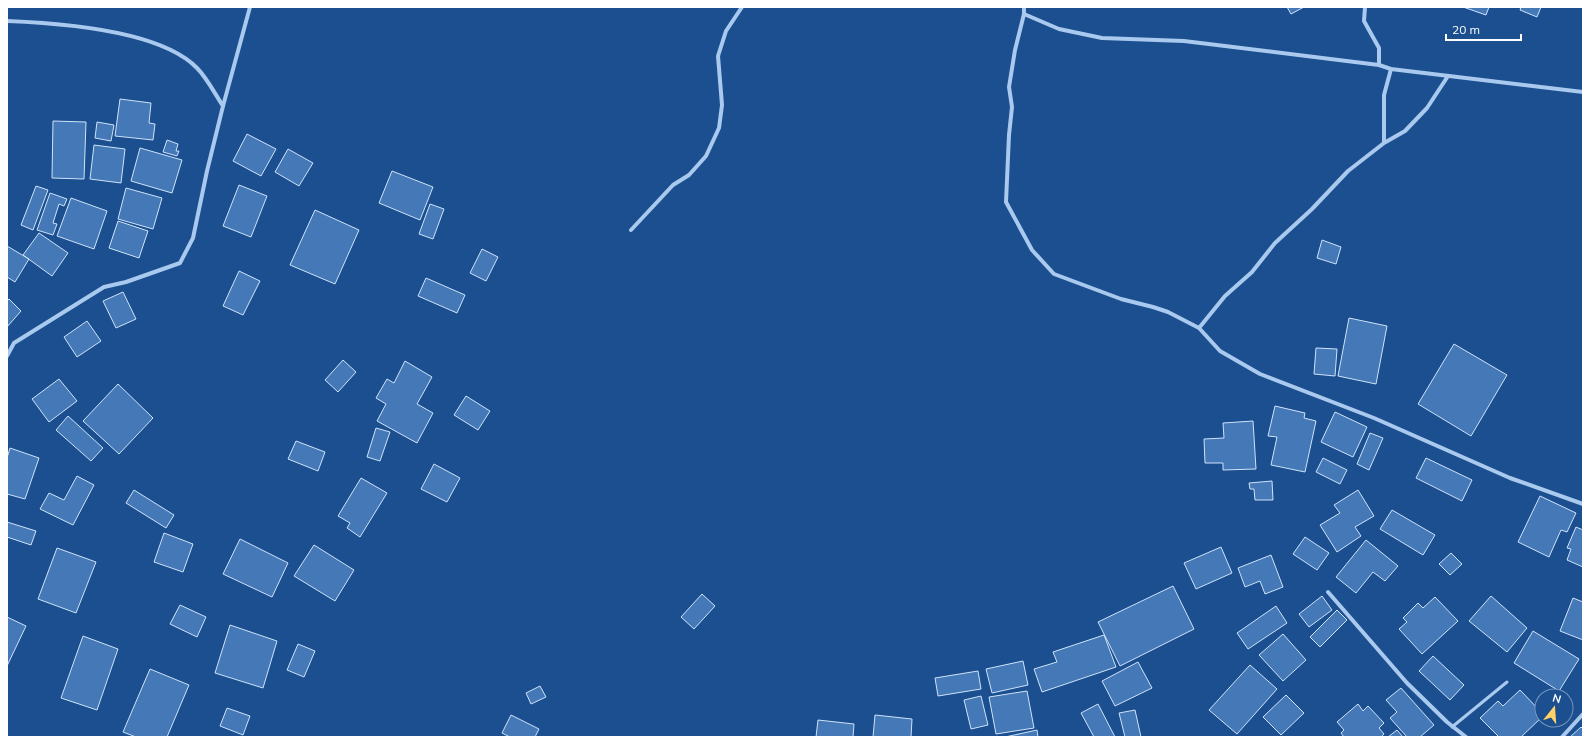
<svg xmlns="http://www.w3.org/2000/svg" width="1590" height="744" font-family="Mulish,sans-serif">
<style>
.building{fill:#4478b7;stroke:#cfe3fa}
.lines{fill:none;stroke-linecap:round;stroke-linejoin:round}
.lane{stroke:#a9c9ee;stroke-width:3}
.street{stroke:#a9c9ee;stroke-width:4}
</style>
<rect width="100%" height="100%" fill="#1b4f8f"/>
<path class="building" d="M1287,7h17l-13,7z
M1463,7h26l-3,8z
M1521,7h20l-4,10 -17,-7z
M120,99l31,4 -2,20 6,1 -2,16 -38,-4z
M53,121l33,1 -2,57 -32,-1z
M97,122l17,3 -3,16 -16,-3z
M247,134l29,15 -15,27 -28,-15z
M167,140l11,4 -2,7h3l-2,5 -14,-4z
M94,145l31,4 -4,34 -31,-4z
M140,148l42,12 -10,33 -41,-12z
M288,149l25,14 -14,23 -24,-14z
M392,171l41,16 -13,33 -41,-17z
M239,185l28,11 -16,41 -28,-11z
M36,186l12,4 -15,40 -12,-5z
M126,188l36,10 -9,31 -35,-10z
M50,193l17,6 -3,7 -5,-2 -6,19 4,1 -4,11 -16,-5z
M71,198l36,13 -13,38 -37,-13z
M430,204l14,5 -11,30 -14,-5z
M315,210l44,20 -24,54 -45,-19z
M118,221l30,10 -9,27 -30,-10z
M39,233l29,20 -16,23 -29,-21z
M1322,240l19,7 -5,17 -19,-6z
M7,246l22,13 -14,23 -8,-5z
M482,249l16,8 -12,24 -16,-8z
M239,271l21,10 -17,34 -20,-9z
M426,278l39,17 -8,18 -39,-17z
M123,292l13,27 -20,9 -13,-27z
M9,299l12,12 -14,16v-26z
M1349,318l38,8 -11,58 -38,-8z
M87,321l14,20 -24,16 -13,-20z
M1454,344l53,31 -36,61 -53,-32z
M1316,348l21,1 -2,27 -21,-2z
M343,360l13,12 -18,20 -13,-12z
M405,361l27,16 -15,27 16,9 -16,30 -40,-22 9,-17 -10,-6 11,-19 7,4z
M59,379l18,22 -28,21 -17,-23z
M118,384l35,34 -34,36 -36,-33z
M466,396l24,15 -12,19 -24,-15z
M1275,406l30,7 -1,5 12,3 -11,51 -34,-7 6,-28 -9,-1z
M1335,412l32,15 -14,30 -32,-15z
M68,416l35,32 -12,13 -35,-31z
M1253,421l3,48 -33,1v-7h-18l-1,-24 20,-1 -1,-15z
M376,428l14,4 -10,29 -13,-4z
M1370,433l13,5 -14,32 -12,-6z
M296,441l29,11 -7,19 -30,-12z
M10,448l29,10 -14,41 -18,-5v-36z
M1323,458l24,12 -7,14 -24,-12z
M1426,458l46,22 -10,21 -46,-23z
M434,464l26,14 -13,24 -26,-13z
M77,476l17,9 -21,40 -33,-16 9,-16 15,7z
M361,478l26,15 -27,44 -13,-9 3,-5 -12,-7z
M1272,481l1,19h-18l-1,-11h-4l-1,-6z
M134,490l40,25 -8,13 -40,-25z
M1358,490l16,26 -19,11 6,9 -24,16 -17,-27 20,-12 -6,-8z
M1540,496l36,17 -9,19 -6,-2 -12,27 -31,-15z
M1392,510l43,25 -12,20 -43,-26z
M7,522l29,9 -5,14 -24,-8z
M1576,527l7,3v37l-16,-7 4,-11 -4,-1z
M164,533l29,11 -10,28 -29,-10z
M1305,537l24,16 -12,17 -24,-16z
M240,539l48,24 -16,34 -49,-23z
M1366,540l32,26 -13,15 -12,-9 -17,21 -20,-16z
M314,545l40,25 -19,31 -41,-25z
M1221,547l11,26 -36,16 -12,-26z
M57,548l39,14 -20,51 -38,-14z
M1451,553l11,11 -12,11 -11,-11z
M1271,555l12,32 -18,7 -5,-13 -15,6 -7,-19z
M1173,586l21,43 -74,37 -22,-44z
M702,594l13,12 -21,23 -13,-12z
M1322,596l10,14 -23,17 -10,-13z
M1491,596l36,32 -20,24 -38,-31z
M1435,597l23,24 -36,33 -23,-25 8,-7 -4,-4 15,-15 5,5z
M1573,598l10,4v38l-23,-9z
M180,605l26,12 -9,20 -27,-13z
M1276,606l11,17 -39,26 -11,-16z
M1337,610l10,10 -27,27 -10,-10z
M7,617l19,9 -19,40z
M230,625l47,16 -14,47 -48,-15z
M1533,631l46,28 -20,32 -45,-28z
M1283,634l23,26 -23,21 -24,-26z
M1104,635l12,32 -74,25 -8,-23 23,-7 -4,-10z
M83,636l35,13 -21,61 -36,-12z
M298,644l17,7 -11,26 -17,-7z
M1433,656l31,29 -14,15 -31,-29z
M1023,661l5,24 -36,8 -6,-24z
M1138,662l14,26 -37,18 -13,-25z
M1250,665l27,24 -40,45 -28,-24z
M150,669l39,16 -22,52h-31l-13,-5z
M978,671l3,18 -43,7 -3,-18z
M540,686l6,11 -15,7 -5,-11z
M1401,688l33,37 -14,12h-13l-17,-19 7,-6 -11,-12z
M1520,690l22,23v4l-21,20h-22l-19,-19 18,-17 5,5z
M1027,691l7,37 -38,6 -7,-37z
M1286,695l18,18 -23,22 -18,-18z
M981,696l7,29 -17,4 -7,-29z
M1098,704l17,33h-21l-13,-24z
M1358,704l5,7 5,-5 16,17 -5,5 5,6 -3,3h-37l-3,-4 3,-3 -7,-8z
M227,708l23,8 -7,19 -23,-9z
M1135,710l6,27h-16l-6,-24z
M511,715l28,14 -4,8h-25l-8,-4z
M875,715l37,4 -1,18h-38z
M818,720l36,4 -1,13h-37z
M1581,727l2,2v8h-13z
M1037,730l1,7h-33z
M1397,730l6,7h-15z"/>
<g class="lines">
<path class="lane" d="M1452,727l55,-45"/>
<path class="street" d="M1024,7v7l-9,36 -6,37 3,20 -3,28 -3,67 26,48 22,24 67,25 32,8 15,5 31,16 21,23 40,23 114,44 136,60 73,26
M1365,7l-1,14 15,27v17
M1024,14l35,15 43,9 82,3 195,24 12,4 192,23
M7,21c51,2 153,9 190,47 10,10 18,26 26,38
M1384,143v-48l7,-26
M631,230l42,-45 16,-10 17,-19 13,-28 3,-23 -4,-49 8,-25 16,-24
M1199,328l26,-32 27,-24 23,-29 37,-34 36,-38 36,-28 21,-12 22,-23 21,-32
M7,356l7,-13 90,-56 22,-5 54,-19 13,-25 14,-67 16,-65 27,-99
M1328,592l79,91 40,39 19,15
M1562,737l21,-23"/>
</g>
<rect width="1590" height="744" fill="none" stroke="#ffffff" stroke-width="16"/>
<g transform="translate(1554 708) rotate(17)"><circle r="19" fill="#1b4f8f" stroke="#7695bc"/>
<path d="M0-3L7 15L0 10L-7 15Z" fill="#ffd166"/>
<text y="-6" font-size="11" font-weight="bold" text-anchor="middle" fill="#ffffff">N</text>
</g>
<path d="M1446 34v6h75v-6" fill="none" stroke="#ffffff" stroke-width="2"/>
<text x="1452" y="34" font-size="12" fill="#ffffff" stroke="#1b4f8f" stroke-width="3" paint-order="stroke">20 m</text>
</svg>
